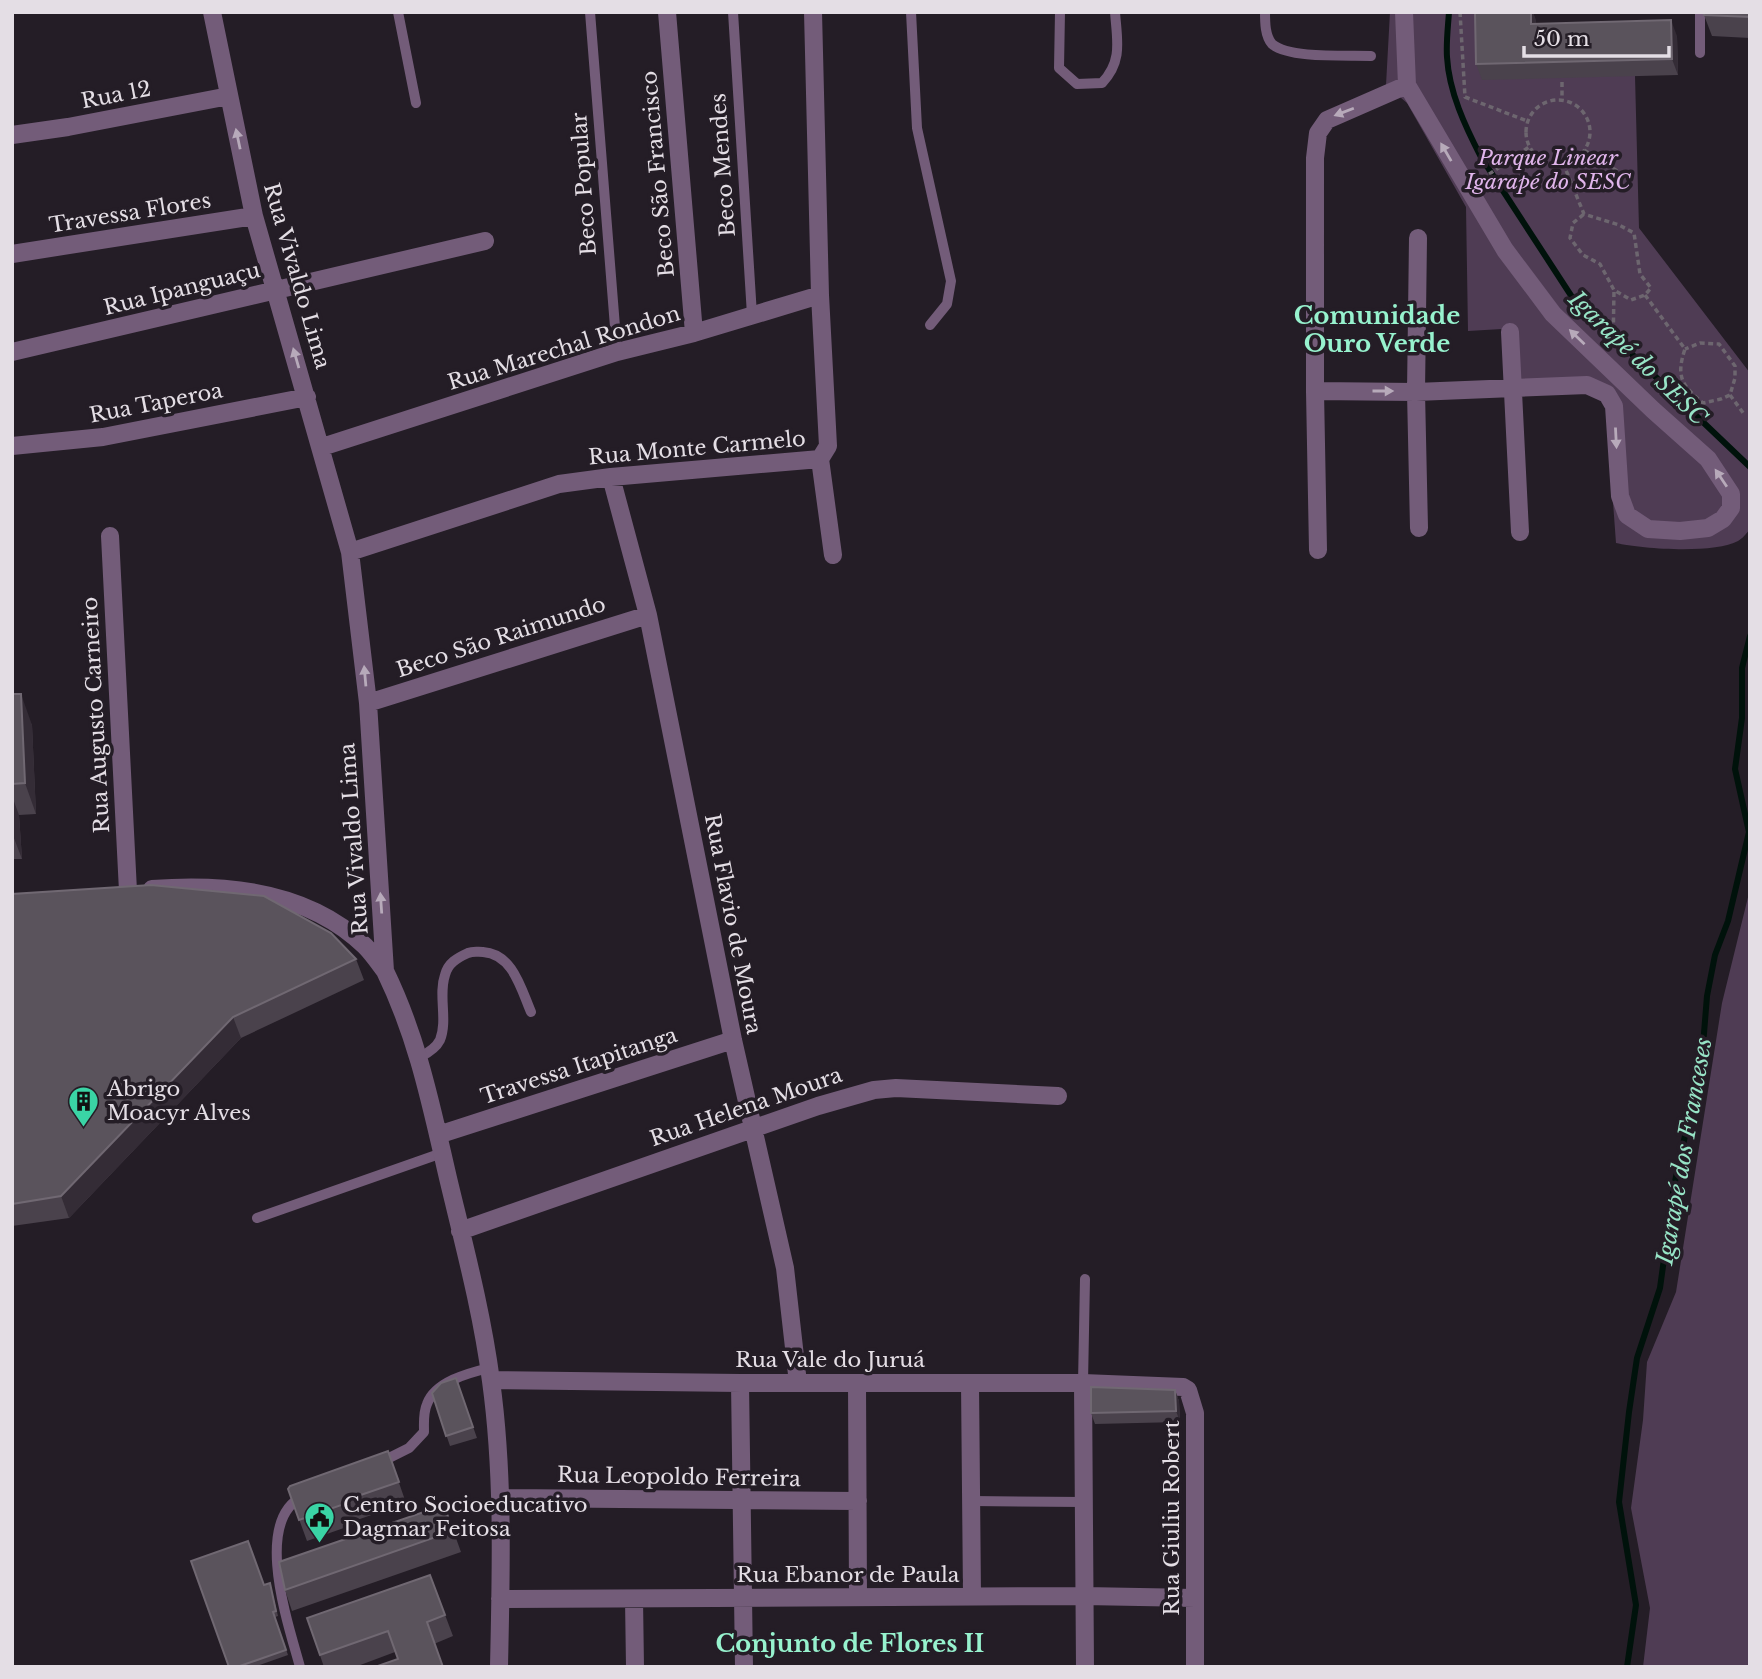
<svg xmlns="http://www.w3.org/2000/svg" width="1762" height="1679" font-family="'Libre Baskerville',serif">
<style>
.green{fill:#4f3c54}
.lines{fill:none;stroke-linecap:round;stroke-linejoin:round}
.stream{stroke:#00120b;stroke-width:6}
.path{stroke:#6d666f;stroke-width:3.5;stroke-dasharray:5 3.5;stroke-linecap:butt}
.service{stroke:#735c79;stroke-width:10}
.minor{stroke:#735c79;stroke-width:18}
.wall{fill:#4a424c}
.shaded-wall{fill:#342c36}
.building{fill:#5a535c;stroke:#706872;stroke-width:2}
.oneway{fill:#b7aaba}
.labels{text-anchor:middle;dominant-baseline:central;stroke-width:7;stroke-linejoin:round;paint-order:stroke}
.street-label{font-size:21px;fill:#e4dee5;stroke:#241d26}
.park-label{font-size:21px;font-style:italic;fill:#e0b5eb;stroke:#241d26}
.poi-label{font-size:21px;fill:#e4dee5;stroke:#241d26;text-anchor:start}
.water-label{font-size:23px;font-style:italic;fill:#97e4c6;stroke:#241d26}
.quarter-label{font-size:24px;font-weight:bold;fill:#97f2ce;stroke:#241d26}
</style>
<rect width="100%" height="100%" fill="#241d26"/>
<path class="green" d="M1390,12h90l155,64 4,152 111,145v156c-3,4 -8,10 -12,12 -23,13 -97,8 -122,2l-10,-136 -7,-16 -91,-10 -6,-52 -34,2 -2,-124 -59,-104 -21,-18z
M1750,889v778h-107l7,-59 -19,-100 12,-88 4,-58 29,-70 46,-289z"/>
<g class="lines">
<path class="stream" d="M1449,12c-1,15 -3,30 -2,45 2,35 18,69 34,100l91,140 178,170
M1627,1667l9,-62 -17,-103 10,-90 8,-54 23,-70 14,-102 28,-128 5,-62 8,-41 13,-34 21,-89 -14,-63 7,-51v-50l8,-32"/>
<path class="path" d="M1460,12l5,85 62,24
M1562,82v18
M1526 132a32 32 0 1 1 64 0a32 32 0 1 1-64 0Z
M1584,150l46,29
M1563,163l21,51 35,11 15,8 6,41 11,14 -6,7 -14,5 -17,-10 -14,-26 -17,-9 -13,-17 3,-15 11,-9
M1482,179l47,-32
M1645,295l40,54c-9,27 -4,36 18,54l18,-4 9,-4 5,-17v-12l-16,-22 -19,-1 -15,6
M1613,348l1,-58
M1730,395l14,19"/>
<path class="service" d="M398,12l18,91
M590,12l27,340
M733,12l19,303
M911,12l6,116 34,153 -4,23 -17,21
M1060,12l-1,56 18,16 25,-1c21,-22 15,-43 13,-71
M1265,12c0,10 0,24 7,32 17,15 76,11 99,12
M1700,12v41
M420,1057c8,-4 16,-9 20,-17 8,-20 -2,-45 5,-65 3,-12 12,-17 23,-22 5,-2 9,-1 15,-1 30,2 38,37 48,60
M257,1218l185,-65
M1083,1383l2,-104
M379,1463l30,-15 15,-16c0,-10 -1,-19 3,-28 8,-22 41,-31 62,-36
M971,1501l113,1
M300,1667c-11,-41 -48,-146 3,-171"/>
<path class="minor" d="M212,12l42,204 96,336 18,151 17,268c33,68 46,134 63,207 16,67 34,134 43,203 13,94 10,191 8,286
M667,12l27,321
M12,135l56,-8 161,-31
M1418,238l-2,154 3,136
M12,254l242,-38
M1510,332l10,200
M12,352l473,-111
M1315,391l101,1 171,-7 20,9 7,12 6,90 7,19 21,14 32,2 28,-3 15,-9 8,-11v-14l-23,-35 -55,-49 -100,-96 -48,-64 -98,-165 -3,-73
M12,446l91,-9 204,-40
M322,447l295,-95 77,-19 126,-38
M820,459l13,96
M611,477l37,138 85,425 52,228 13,115
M110,536l18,355
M1318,550l-3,-159v-233l3,-25 9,-13 80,-35
M350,552l209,-68 52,-7 209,-18 8,-13 -8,-151 -7,-283
M368,703l280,-88
M152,889c75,-6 156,2 213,57 7,7 14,17 20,25
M438,1135l295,-95
M460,1231l358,-125 56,-16 22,-2 162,8
M491,1380l249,3h343l100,4 5,3 7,23v254
M740,1383l4,284
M857,1383l1,214
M970,1383l2,213
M1083,1383l2,284
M500,1498l358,3
M500,1599l584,-3 111,2
M634,1599l1,68"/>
</g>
<path class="wall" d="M1475,12h58l3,11 141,13 1,39 -196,5 -6,-16z
M1750,12v26l-38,-2 -8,-21z
M12,694l20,31 4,89 -17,1 3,44h-10z
M12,894l344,65 8,21 -123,58 -172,180 -57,8z
M456,1378l21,60 -27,8 -18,-53z
M1175,1390l4,11 1,21 -85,2 -4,-11z
M388,1451l18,52 -49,17 1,3 -51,18 -19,-52z
M444,1505l17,47 -169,59 -7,-21z
M430,1575l23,61 -55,23 -3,-7 -40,15h-31l-17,-49z
M270,1583l8,33 -3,1 13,38 -34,12h-25l35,-82z"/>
<path class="shaded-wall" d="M1531,12h2l3,8 1,20 -6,-16z
M1671,20l6,16 1,39 -6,-16z
M21,694l11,31 4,89 -11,-31z
M12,796l7,19 3,44 -10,-26z
M233,1017l8,21 -172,180 -8,-22z
M1175,1390l4,11 1,21 -4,-11z"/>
<path class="building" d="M1475,12h56v12l140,-4 1,39 -196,5z
M1704,12h46v5l-46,-2z
M12,694h9l4,89 -13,1z
M151,885l113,11 67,37 25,26 -123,58 -172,179 -49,8v-310z
M456,1378l17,49 -27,9 -14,-43 9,-10z
M1091,1387l84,3 1,21 -85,2z
M388,1451l11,31 -50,17 1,3 -51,18 -11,-31 2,-3z
M444,1505l9,26 -168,59 -6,-28z
M248,1541l16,44 6,-2 6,28 -3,1 13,38 -49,17h-8l-38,-106z
M430,1575l15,40 -18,7 16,45h-68l23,-8 -10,-28 -68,24 -13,-37z"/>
<defs><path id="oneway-solid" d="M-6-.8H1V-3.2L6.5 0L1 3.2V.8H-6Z" transform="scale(1.75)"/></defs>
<g class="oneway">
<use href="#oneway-solid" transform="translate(1344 112) rotate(159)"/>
<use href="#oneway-solid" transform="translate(238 139) rotate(-102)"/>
<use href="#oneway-solid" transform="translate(1446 152) rotate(-120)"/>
<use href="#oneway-solid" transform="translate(1577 337) rotate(-136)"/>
<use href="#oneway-solid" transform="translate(296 358) rotate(-106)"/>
<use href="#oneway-solid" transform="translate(1383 391)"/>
<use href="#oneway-solid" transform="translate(1616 438) rotate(87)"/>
<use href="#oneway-solid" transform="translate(1721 478) rotate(-124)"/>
<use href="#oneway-solid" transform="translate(365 676) rotate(-95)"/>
<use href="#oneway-solid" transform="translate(381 903) rotate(-94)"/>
</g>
<defs>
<symbol id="building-pin" viewBox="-11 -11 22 30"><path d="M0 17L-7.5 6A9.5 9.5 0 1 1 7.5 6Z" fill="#3ad4a5" stroke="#241d26"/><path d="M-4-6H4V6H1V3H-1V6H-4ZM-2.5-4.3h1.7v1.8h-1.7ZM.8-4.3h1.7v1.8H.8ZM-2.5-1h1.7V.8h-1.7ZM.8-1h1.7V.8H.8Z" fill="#111"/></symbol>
<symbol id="civic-pin" viewBox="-11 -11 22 30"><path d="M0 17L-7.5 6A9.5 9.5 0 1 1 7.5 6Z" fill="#3ad4a5" stroke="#241d26"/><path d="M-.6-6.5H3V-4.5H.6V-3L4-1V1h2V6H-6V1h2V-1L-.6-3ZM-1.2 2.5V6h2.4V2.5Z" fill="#111"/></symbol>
</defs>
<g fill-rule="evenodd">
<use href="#building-pin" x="66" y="1084" width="35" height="47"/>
<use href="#civic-pin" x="302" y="1500" width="35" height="47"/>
</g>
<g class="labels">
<g class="street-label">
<text transform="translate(116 95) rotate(-11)">Rua 12</text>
<text transform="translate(723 165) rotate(-94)">Beco Mendes</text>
<text transform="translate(658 174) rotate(-95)">Beco São Francisco</text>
<text transform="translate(584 184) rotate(-94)">Beco Popular</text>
<text transform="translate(130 213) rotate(-9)">Travessa Flores</text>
<text transform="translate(297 276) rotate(74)">Rua Vivaldo Lima</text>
<text transform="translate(182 289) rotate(-14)">Rua Ipanguaçu</text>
<text transform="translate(564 348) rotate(-17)">Rua Marechal Rondon</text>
<text transform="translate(156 403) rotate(-11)">Rua Taperoa</text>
<text transform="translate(697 448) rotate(-5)">Rua Monte Carmelo</text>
<text transform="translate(501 637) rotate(-18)">Beco São Raimundo</text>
<text transform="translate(96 715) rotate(-93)">Rua Augusto Carneiro</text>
<text transform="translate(354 839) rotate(-94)">Rua Vivaldo Lima</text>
<text transform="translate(733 924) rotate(79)">Rua Flavio de Moura</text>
<text transform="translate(579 1066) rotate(-18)">Travessa Itapitanga</text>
<text transform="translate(746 1107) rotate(-19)">Rua Helena Moura</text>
<text x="830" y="1360">Rua Vale do Juruá</text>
<text transform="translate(679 1477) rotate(1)">Rua Leopoldo Ferreira</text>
<text transform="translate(1172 1518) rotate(-90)">Rua Giuliu Robert</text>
<text x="848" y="1575">Rua Ebanor de Paula</text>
</g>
<g class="park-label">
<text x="1548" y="158">Parque Linear<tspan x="1548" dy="24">Igarapé do SESC</tspan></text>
</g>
<g class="poi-label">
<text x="107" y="1089">Abrigo<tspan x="107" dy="24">Moacyr Alves</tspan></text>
<text x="343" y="1505">Centro Socioeducativo<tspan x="343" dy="24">Dagmar Feitosa</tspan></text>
</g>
<g class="water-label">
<text transform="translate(1638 358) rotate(44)">Igarapé do SESC</text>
<text transform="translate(1684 1151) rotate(-80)">Igarapé dos Franceses</text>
</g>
<g class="quarter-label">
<text x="1377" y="315">Comunidade<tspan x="1377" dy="28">Ouro Verde</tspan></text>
<text x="850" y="1643">Conjunto de Flores II</text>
</g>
</g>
<rect width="1762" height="1679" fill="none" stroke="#e4dee5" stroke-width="28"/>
<path d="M1524 46v10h145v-10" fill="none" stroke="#e4dee5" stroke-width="3.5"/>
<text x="1534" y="46" font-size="21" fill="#e4dee5" stroke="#241d26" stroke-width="5" paint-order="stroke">50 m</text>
</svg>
